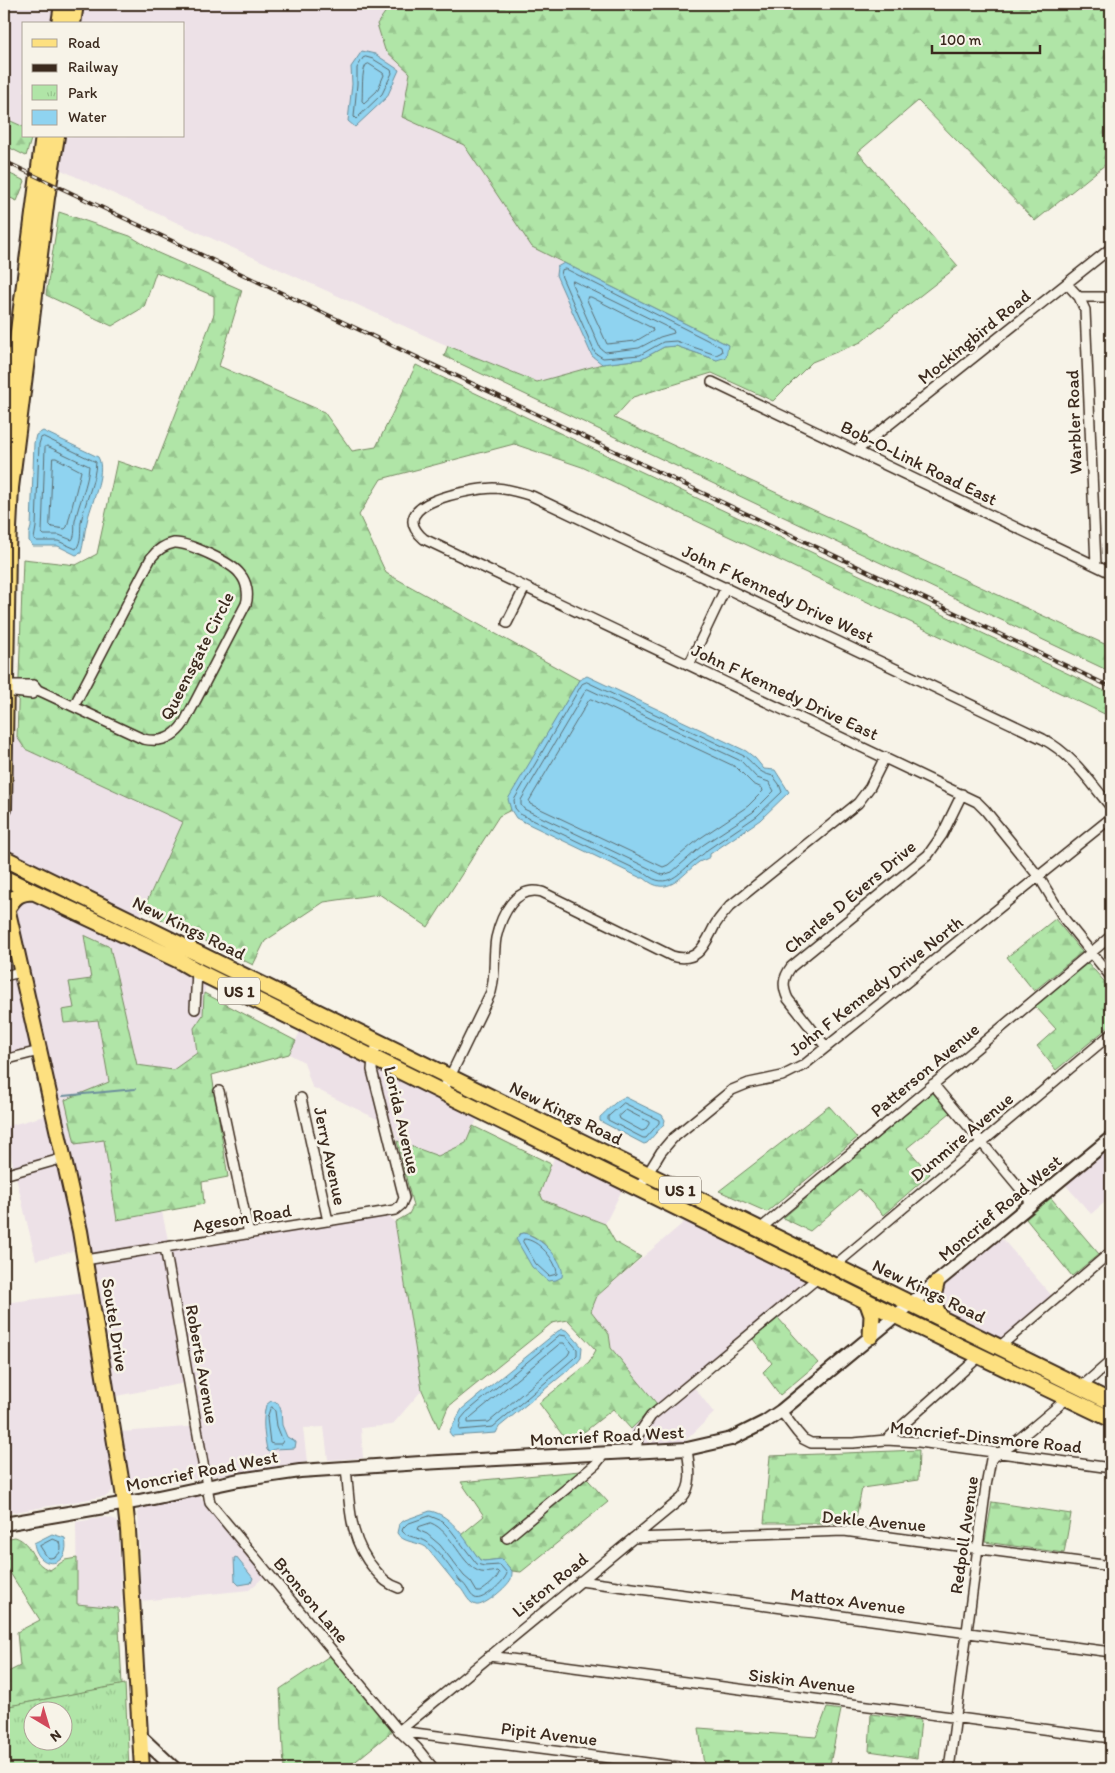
<svg xmlns="http://www.w3.org/2000/svg" width="1115" height="1773" font-family="Itim,sans-serif">
<style>
.built{fill:#ede1e7}
.forest{fill:url(#forest-firs);stroke:#768862;fill-rule:evenodd}
.park{fill:url(#park-tufts);stroke:#768862;fill-rule:evenodd}
.water{fill:#8fd3f0;stroke:#6d8f9c}
.lines{fill:none;stroke-linecap:round;stroke-linejoin:round}
.shore{stroke:#5d6e72;stroke-width:1}
.stream{stroke:#6d8f9c;stroke-width:2}
.street-casing{stroke:#3b2a1e;stroke-width:12}
.secondary-casing{stroke:#3b2a1e;stroke-width:16}
.primary-casing{stroke:#3b2a1e;stroke-width:18}
.highway-casing{stroke:#3b2a1e;stroke-width:19}
.street{stroke:#f7f3e8;stroke-width:9}
.secondary{stroke:#f7f3e8;stroke-width:12}
.primary{stroke:#fde080;stroke-width:14}
.highway{stroke:#fde080;stroke-width:15}
.rail-casing{stroke:#3b2a1e;stroke-width:4}
.rail{stroke:#f7f3e8;stroke-width:2;stroke-dasharray:5.5;stroke-linecap:butt}
.labels{text-anchor:middle;dominant-baseline:central;stroke-width:5;stroke-linejoin:round;paint-order:stroke}
.shield{fill:#f7f3e8;stroke:#73665b;stroke-width:1}
.shield-label{font-size:16px;font-weight:bold;fill:#3b2a1e}
.street-label{font-size:18px;fill:#3b2a1e;stroke:#f7f3e8}
</style>
<defs>
<pattern id="forest-firs" width="22" height="20" patternUnits="userSpaceOnUse" patternTransform="scale(1.25)"><rect width="22" height="20" fill="#b0e5a7"/><path d="M5 1l3.5 6h-7zM16 11l3.5 6h-7z" fill="#98c58f"/></pattern>
<pattern id="park-tufts" width="24" height="20" patternUnits="userSpaceOnUse" patternTransform="scale(1.25)"><rect width="24" height="20" fill="#b0e5a7"/><path d="M3 7l-1-3M5 7V3M7 7l1-3M15 17l-1-3M17 17v-4M19 17l1-3" fill="none" stroke="#98c58f"/></pattern>
</defs>
<rect width="100%" height="100%" fill="#f7f3e8"/>
<filter id="ink" filterUnits="userSpaceOnUse"><feTurbulence type="fractalNoise" baseFrequency=".02" numOctaves="2"/><feDisplacementMap in="SourceGraphic" scale="10" xChannelSelector="R" yChannelSelector="G"/><feConvolveMatrix kernelMatrix="1 2 1 2 8 2 1 2 1" color-interpolation-filters="sRGB"/></filter>
<g filter="url(#ink)">
<path class="built" d="M4,4h52l-3,20h-29v103l-20,-9z
M82,4h309l-14,20 8,26 25,23 -8,44 62,28 68,102 32,16 -7,4 35,89 10,8 -65,18 -89,-36 -389,-177 4,-33h121v-112h-105z
M11,736l6,1 8,12 158,73 -44,95 -126,-62 -4,-9z
M23,894l184,87 -3,12 -1,23 -9,12 3,25 -24,17 -37,-5 -26,-118 -26,-12 7,44 -17,30 -12,1 2,13 34,-3 12,63 -44,17 38,40 13,80 45,-8 8,37 217,-35 8,8 27,168 -30,35 -31,3 2,30 -35,2 -4,-33 -21,1 4,34 -99,15 -68,12h-5l-4,-6 -10,-51 78,-6 -8,-44 -75,14 -23,-133 -78,-348v-9z
M4,924l28,125 -28,7z
M303,1026l177,87 -14,30 -28,13 -41,-15 -4,-14 -81,-40 -8,-25 -15,-8z
M48,1115l29,135 -41,10 -32,-133z
M1104,1148l7,8v41l-20,17 -28,-32z
M557,1150l68,34 -20,40 -62,-24 -3,-7z
M689,1218l123,62 -124,99 26,34 -30,29 -53,3v-16l26,-25 -46,-56 -2,-14 -18,-23 6,-15z
M999,1235l53,61 -52,44 -53,-25 -5,-6 -3,-16 3,-9z
M85,1293l28,192 -1,6 -5,5 -103,18v-211z
M199,1496l66,80 -16,14 -108,11 -3,-89 5,-6z
M106,1517l8,2 4,4 4,85 -45,-3 -1,-83z"/>
<path class="forest" d="M391,4h720v156l-76,61 -117,-120 -60,51 100,114 -97,76 -49,20 -39,39 -61,-28 -79,24 -19,21 497,229v25l-667,-316 4,-10 89,36 65,-18 40,-5 22,-12 12,-1 41,14 11,-15 -196,-98 -68,-102 -62,-28 8,-44 -25,-23 -8,-26z
M4,118l20,9v9h8l-6,20 -22,-11z
M4,171l21,10 -8,20 -13,-6z
M59,212l71,24 28,17 84,37 -23,76 105,46 28,39 24,-4 40,-82 695,329v23l-529,-250 -68,-23 -133,35 -22,36 27,58 193,107 -70,119 2,11 -12,6 -71,111 -49,-33 -55,8 -59,39 -12,24 -110,-55 40,-88 -158,-73 -8,-12 6,-178 53,6 21,-11 20,-93 36,12 61,-159v-18l-58,-24 -12,35 -32,19 -66,-31z
M1055,919l27,33 -48,39 -27,-34z
M84,935l26,12 27,118 36,5 24,-17 -3,-25 9,-13 1,-22 92,48 -7,13 -77,21 16,102 -26,5 2,22 -87,16 -13,-80 -29,4 -10,-44 44,-18 -11,-62 -34,3 -2,-13 12,-2 -5,-26 22,-3z
M1088,963l23,26v36l-55,45 -19,-24 19,-17 -21,-23z
M932,1092l18,21 -43,35 23,26 -47,41 -24,-26 -49,42 -27,-13z
M829,1106l28,32 -90,74 -48,-21z
M473,1126l78,38 -11,29 3,7 62,24 10,18 26,15 -44,39 -6,15 18,23 2,14 46,56 -26,25 -18,-20 -44,35 -30,-41 50,-40 7,-13 -28,-30 -16,3 -104,84 -9,22 -17,-39 -27,-168 14,-8 4,-8 -16,-65 41,15 28,-13zM524,1233c15,3 24,15 34,27l-38,-26z
M1051,1198l48,56 -27,22 -46,-57z
M778,1318l40,45 -38,32 -17,-23 9,-9 -19,-24z
M919,1450l-1,30 -56,8 -7,35h-91l6,-67z
M580,1471l28,31 -87,70 -9,-1 -10,-12 -18,2 -4,-1 -19,-25 23,-19 -23,-34z
M992,1502l79,12 -7,39 -79,-11z
M15,1537c19,6 15,27 35,33l15,-10 12,-2v46l41,4 4,77 -118,22v-33l16,-8 -3,-34 23,-12 -33,-52 -3,-3v-26z
M331,1655l63,75 -48,39h-62l-4,-80z
M827,1708l14,2 -12,59h-95l-30,-4 -5,-37 117,9z
M871,1714l50,6 -4,38 -48,-7z"/>
<path class="park" d="M125,1684l4,85h-125v-62zM32,1710h30v30h-30z"/>
<path class="water" d="M362,51l13,3 24,16 -12,27 -32,30 -7,-6 4,-37 -1,-17z
M564,263l164,82 -2,12 -9,3 -41,-14 -12,1 -22,12 -40,5 -10,-8 -36,-81 1,-8z
M43,431l55,26c9,15 -8,49 -11,65 -3,11 -3,21 -6,31l-5,2 -18,-9h-25l-4,-5v-7l2,-7 3,-84 2,-8z
M587,676l159,75 9,7 9,11 11,1 14,22 -29,28 -50,34v3c-3,2 -7,3 -11,5 -18,13 -31,37 -55,16h-3l-125,-60 -5,-8 -3,-11 71,-119z
M625,1097l37,18 3,5 -1,4 -17,19 -3,1 -44,-23v-4c7,-6 16,-17 25,-20z
M524,1233c15,3 42,28 38,44l-6,3 -8,1 -16,-14 -16,-28 4,-5z
M563,1329l5,2 14,16 -1,11 -4,5 -78,64 -3,6 -44,3 -3,-4 13,-23 96,-78z
M271,1401l7,2 3,7 1,15 5,12 9,5 -1,6 -20,1 -6,3 -2,-2c-3,-16 -5,-29 -1,-45z
M430,1511c23,4 37,32 50,49l4,1 18,-2 10,12c0,3 0,4 -1,8 -3,7 -27,28 -35,26 -10,-3 -11,-15 -19,-20l-31,-38c-10,-6 -23,-4 -29,-14l2,-9 6,-4z
M52,1534l13,4c7,30 -27,34 -31,5z
M236,1557l17,21 -2,5 -12,2 -4,-4 -1,-23z"/>
<g class="lines">
<path class="shore" d="M366,57l7,2 18,11 1,3 -10,21 -26,25 -2,-2 3,-33v-16l6,-10z
M369,64l14,9 1,2 -7,16 -13,12 -2,-2c1,-10 -1,-29 4,-36z
M566,269l155,78 1,5 -6,3 -40,-14 -13,1 -23,13 -37,3 -8,-5 -34,-78 1,-5z
M573,281l100,49 1,3 -14,4 -21,11 -34,4 -5,-4 -28,-64z
M588,297h3l61,31 1,3 -17,10 -29,3 -20,-44z
M44,437l52,25c-1,21 -11,39 -15,60 -1,9 1,19 -5,27l-18,-8h-22l-2,-2 2,-12 3,-83 2,-6z
M47,446l42,20c-1,19 -10,36 -14,55 -1,6 1,14 -3,19l-13,-5h-15l-2,-2 3,-85z
M53,458h3l25,13 -14,56 -2,2 -13,-2 -2,-2z
M587,682l157,74c13,10 12,16 29,20l6,8 3,8 -25,24 -50,34c-3,5 -8,6 -12,10 -16,13 -28,31 -49,14l-126,-60 -5,-6 -1,-8 68,-116z
M588,689l153,72 16,17 12,4 5,9 -21,21 -50,33 -31,27 -9,3 -139,-66 -3,-4v-5l65,-110z
M591,699l145,68 17,17 9,4 1,3 -15,15 -49,33 -31,26 -5,2 -133,-63 -1,-3 60,-101z
M624,1103l35,17v3l-13,15h-3l-35,-18v-3z
M626,1110l23,12v2l-4,6 -3,1 -22,-12 -1,-3z
M524,1239c14,0 33,22 33,35l-8,2 -13,-12 -13,-22z
M560,1335l6,1 11,13v6l-4,4 -80,68 -34,3 2,-11 5,-6z
M561,1343h3l6,8 -2,4 -79,67 -21,1v-3l3,-3z
M272,1407l3,4 2,15 6,15 -2,3h-8l-3,-1 -3,-25 3,-9z
M430,1516l12,5 8,8 27,35 7,2 16,-1 7,8c-1,7 -24,29 -32,25 -6,-3 -7,-12 -15,-17 -10,-13 -20,-29 -33,-39 -7,-5 -20,-4 -25,-11l1,-3 4,-4z
M431,1523c21,8 31,44 50,49 5,1 11,0 16,-1l2,2c-3,8 -12,14 -19,19h-3l-6,-10 -7,-6 -24,-31 -13,-11 -9,-4 1,-3z
M53,1539l7,3c3,9 -1,15 -10,16l-3,-1 -7,-11z"/>
<path class="stream" d="M63,1096l72,-7"/>
<defs>
<path id="street" d="M1067,284l12,13 6,13 11,255
M1079,297h32
M712,382l399,191
M856,451l255,-203
M507,623l18,-36
M689,665l37,-78
M6,688h4l4,4 18,2 6,-4
M10,688l4,-3h20l4,5 105,49c18,4 31,-1 41,-16l62,-119c3,-9 1,-22 -6,-30 -8,-11 -52,-32 -66,-31 -10,2 -17,7 -23,15l-77,148
M1111,807c-21,-25 -39,-53 -68,-68l-511,-243c-13,-4 -26,-8 -39,-8 -21,1 -111,15 -69,51l553,263 8,8 54,67 26,43 46,57
M4,976l17,-4
M195,1009l2,-38
M826,1047l-38,-48c-6,-13 -5,-21 3,-32l137,-112 14,-20 20,-41
M4,1060l35,-9
M933,1084l100,120
M219,1091l30,143
M443,1091l48,-99c5,-18 2,-36 5,-54 5,-22 19,-53 46,-46l130,64c27,8 33,-12 43,-31 4,-7 10,-13 15,-19l128,-103 12,-16 15,-30
M301,1098l27,123
M4,1175l60,-17
M639,1188l22,-36 11,-13 60,-49 17,-7 33,-7 22,-11 307,-247
M760,1229l351,-293
M165,1247l45,256 189,228 18,17 17,21
M85,1260l310,-50 6,-5 3,-7 -32,-128 1,-13 5,-15
M834,1266l277,-232
M999,1347l112,-95
M1079,1389l32,-28
M781,1411l16,21 6,7 8,4h42l33,-3 33,2 192,26
M886,1440l94,-84
M636,1452l2,-17 13,-19 168,-139
M346,1467c4,38 2,72 29,103 8,9 12,14 24,18
M507,1538l89,-74 8,-10
M633,1538l211,-7 267,35
M580,1581l531,71
M489,1656l622,82
M399,1731l283,-233c12,-14 7,-32 5,-49
M399,1731l296,38
M949,1769l37,-283 5,-27 22,-15 56,-47"/>
<path id="secondary" d="M4,1524l135,-23 100,-21 61,-9 121,-8 266,-14 44,-10 34,-17 16,-11 330,-273
M140,1736l35,33"/>
<path id="primary" d="M59,24l3,-20
M73,24l3,-20
M4,440l39,-304
M4,809l4,-260 3,-61 36,-290 10,-62
M4,894l76,337 45,272 3,27 14,239"/>
<path id="highway" d="M4,858l1107,544
M4,878l174,82 19,11 718,354 196,94
M7,909c7,-12 12,-17 26,-17
M936,1284c-4,13 -3,23 5,34
M867,1301l5,14 -1,21"/>
</defs>
<use href="#street" class="street-casing"/>
<use href="#secondary" class="secondary-casing"/>
<use href="#primary" class="primary-casing"/>
<use href="#highway" class="highway-casing"/>
<use href="#street" class="street"/>
<use href="#secondary" class="secondary"/>
<use href="#primary" class="primary"/>
<use href="#highway" class="highway"/>
<defs>
<path id="rail" d="M4,161l1107,526"/>
</defs>
<use href="#rail" class="rail-casing"/>
<use href="#rail" class="rail"/>
</g>
</g>
<g class="labels">
<g class="shield">
<rect x="218" y="977.5" width="42" height="27" rx="4"/>
<rect x="659" y="1176.5" width="42" height="27" rx="4"/>
</g>
<g class="shield-label">
<text x="239" y="991">US 1</text>
<text x="680" y="1190">US 1</text>
</g>
<g class="street-label">
<text transform="translate(974 337) rotate(-39)">Mockingbird Road</text>
<text transform="translate(1074 422) rotate(-92)">Warbler Road</text>
<text transform="translate(919 463) rotate(26)">Bob-O-Link Road East</text>
<text transform="translate(778 594) rotate(25)">John F Kennedy Drive West</text>
<text transform="translate(197 656) rotate(-63)">Queensgate Circle</text>
<text transform="translate(785 692) rotate(25)">John F Kennedy Drive East</text>
<text transform="translate(850 897) rotate(-40)">Charles D Evers Drive</text>
<text transform="translate(189 928) rotate(26)">New Kings Road</text>
<text transform="translate(876 986) rotate(-38)">John F Kennedy Drive North</text>
<text transform="translate(925 1070) rotate(-40)">Patterson Avenue</text>
<text transform="translate(566 1113) rotate(26)">New Kings Road</text>
<text transform="translate(402 1120) rotate(77)">Lorida Avenue</text>
<text transform="translate(962 1137) rotate(-40)">Dunmire Avenue</text>
<text transform="translate(330 1156) rotate(78)">Jerry Avenue</text>
<text transform="translate(1000 1208) rotate(-40)">Moncrief Road West</text>
<text transform="translate(242 1218) rotate(-9)">Ageson Road</text>
<text transform="translate(929 1291) rotate(26)">New Kings Road</text>
<text transform="translate(115 1325) rotate(81)">Soutel Drive</text>
<text transform="translate(202 1364) rotate(80)">Roberts Avenue</text>
<text transform="translate(607 1436) rotate(-3)">Moncrief Road West</text>
<text transform="translate(986 1437) rotate(6)">Moncrief-Dinsmore Road</text>
<text transform="translate(202 1471) rotate(-11)">Moncrief Road West</text>
<text transform="translate(874 1521) rotate(5)">Dekle Avenue</text>
<text transform="translate(964 1535) rotate(-82)">Redpoll Avenue</text>
<text transform="translate(550 1585) rotate(-39)">Liston Road</text>
<text transform="translate(311 1600) rotate(50)">Bronson Lane</text>
<text transform="translate(848 1601) rotate(7)">Mattox Avenue</text>
<text transform="translate(802 1681) rotate(7)">Siskin Avenue</text>
<text transform="translate(549 1734) rotate(7)">Pipit Avenue</text>
</g>
</g>
<rect width="1115" height="1773" fill="none" stroke="#f7f3e8" stroke-width="20"/>
<rect x="10" y="10" width="1095" height="1753" fill="none" stroke="#3b2a1e" stroke-width="2" filter="url(#ink)"/>
<rect x="22" y="22" width="162" height="115" fill="#f7f3e8" stroke="#aca397"/>
<rect x="32" y="39" width="25" height="8" fill="#fde080" stroke="#aca397"/>
<text x="68" y="48" font-size="15" fill="#3b2a1e">Road</text>
<rect x="32" y="64" width="25" height="8" fill="#3b2a1e" stroke="#aca397"/>
<text x="68" y="72" font-size="15" fill="#3b2a1e">Railway</text>
<rect x="32" y="85" width="25" height="15" fill="url(#park-tufts)" stroke="#aca397"/>
<text x="68" y="98" font-size="15" fill="#3b2a1e">Park</text>
<rect x="32" y="110" width="25" height="15" fill="#8fd3f0" stroke="#aca397"/>
<text x="68" y="122" font-size="15" fill="#3b2a1e">Water</text>
<g transform="translate(48 1726) rotate(142)"><circle r="24" fill="#f7f3e8" stroke="#aca397"/>
<path d="M0-4L9 19L0 12L-9 19Z" fill="#d1495b"/>
<text y="-8" font-size="14" font-weight="bold" text-anchor="middle" fill="#3b2a1e">N</text>
</g>
<path d="M932 45v8h108v-8" fill="none" stroke="#3b2a1e" stroke-width="2.5"/>
<text x="940" y="45" font-size="15" fill="#3b2a1e" stroke="#f7f3e8" stroke-width="4" paint-order="stroke">100 m</text>
</svg>
